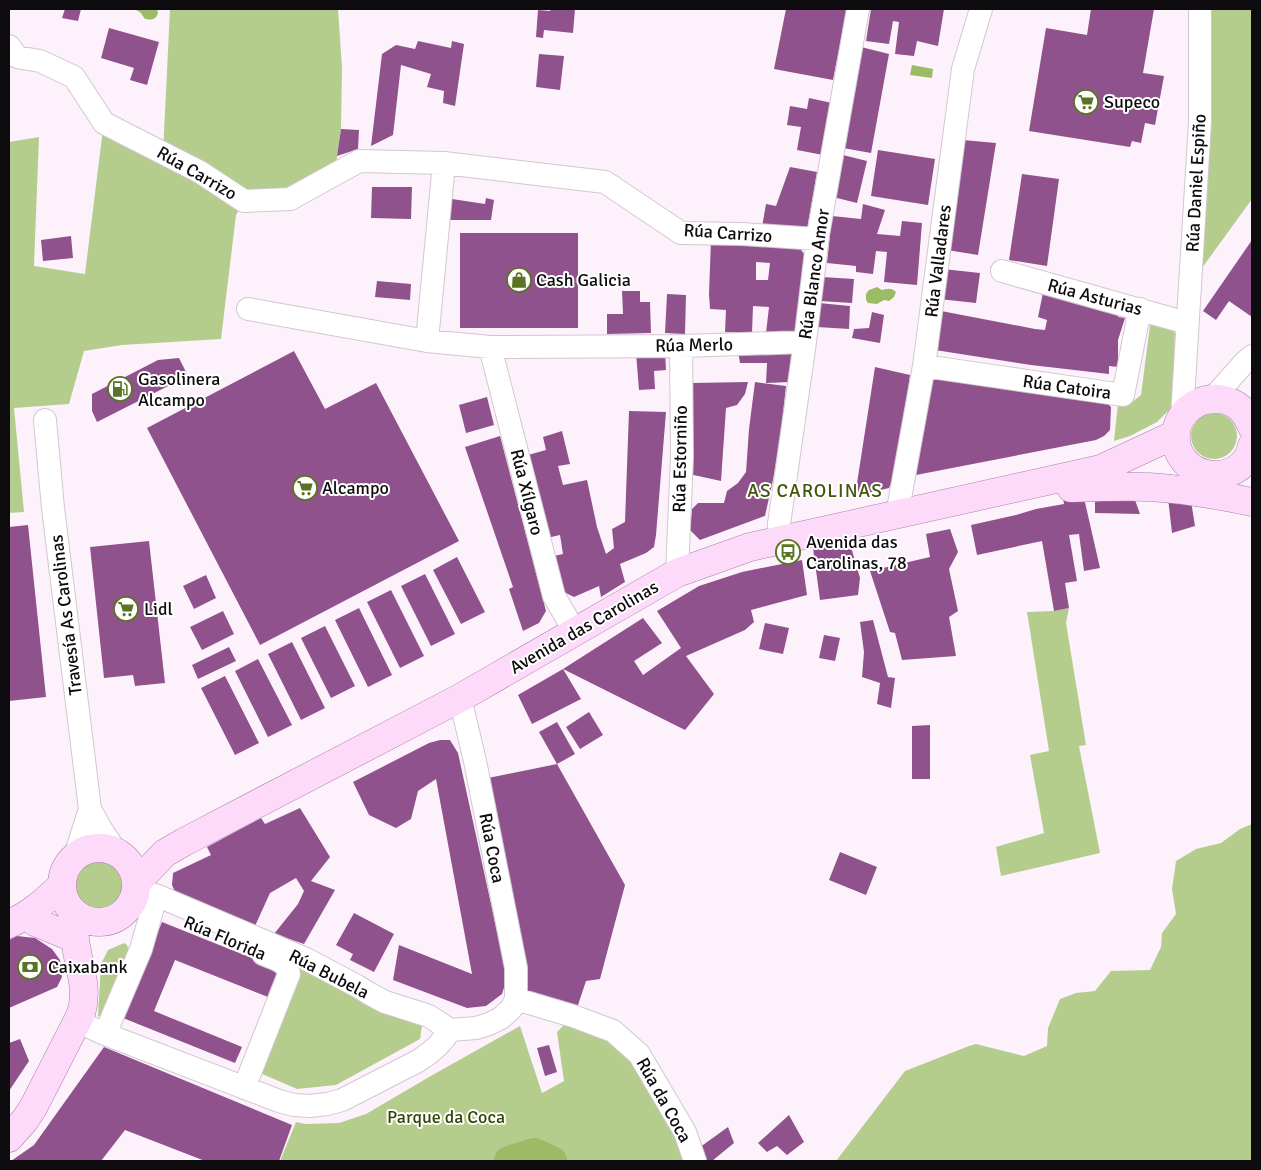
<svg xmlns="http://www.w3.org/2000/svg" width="1261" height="1170" font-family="Signika,sans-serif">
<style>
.green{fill:#b5cd8c}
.water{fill:#9dba66}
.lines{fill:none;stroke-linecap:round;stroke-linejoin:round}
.river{stroke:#9dba66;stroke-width:30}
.building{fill:#90528d;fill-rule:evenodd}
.minor-casing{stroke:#d1c7d0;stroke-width:24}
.major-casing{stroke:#a881a5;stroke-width:29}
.minor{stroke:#fff;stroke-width:22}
.major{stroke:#fdd9fa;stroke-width:28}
.labels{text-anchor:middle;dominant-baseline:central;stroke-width:4;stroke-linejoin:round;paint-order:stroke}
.poi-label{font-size:18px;fill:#0e0b0e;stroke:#fff;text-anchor:start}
.street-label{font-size:18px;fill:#0e0b0e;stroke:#fff}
.park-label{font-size:18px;fill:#344605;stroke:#fff}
.neighbourhood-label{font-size:19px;letter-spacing:1px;fill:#42570b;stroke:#fff}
</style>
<rect width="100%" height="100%" fill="#fdf2fc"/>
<path class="green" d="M170,9h168l4,59 -1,61 -4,27 -1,18 -92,27 -8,14 -15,124 -99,6 -38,6 -15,53 -55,4 10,104 -15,1v-371l30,-5 -5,129 51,8 18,-145 60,24z
M1200,9h52v190l-50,69z
M1150,325l25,4 -2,68 -2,11 -14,14 -27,14 -16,5 4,-38h13l10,-8z
M1191 436a23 23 0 1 1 46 0a23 23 0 1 1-46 0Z
M1069,608l-3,15 20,122 -7,1 21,107 -99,23 -5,-29 48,-14 -14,-78 19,-4 -22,-139 27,-1z
M1252,824v53l-1,7 1,8v269h-416l69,-90 64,-25 7,-2 48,12 23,-10 1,-18 12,-29 16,-6 19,-2 16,-20 39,-1 11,-23 1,-14 14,-19 -4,-25 4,-28 20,-12 25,-6 19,-14z
M73 886a26 26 0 1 1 52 0a26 26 0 1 1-52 0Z
M124,943l3,2 3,9 -28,63 -4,-1 3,-52 7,-14z
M301,965l60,33 61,28 -2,13 -84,46 -39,4 -37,-16 -1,-8z
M573,1016l40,15 82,130h-415l16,-39 9,2 34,-1 27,-9 63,-37 91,-51 22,67 22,-12 -7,-49z"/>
<path class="water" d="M134,9h23l1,4c-2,7 -7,7 -13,6l-5,-7z
M912,65l21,4 -1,9 -22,-3z
M877,287l5,3c5,-1 9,-3 14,2l-2,5 -5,4 -5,-1 -7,4 -9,-1 -2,-3v-6l3,-4z"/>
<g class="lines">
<path class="river" d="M509,1161l25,-8 18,8"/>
</g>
<path class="building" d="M65,9h16l-3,12 -16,-3z
M551,9h24l-2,24 -29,-3 -1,8 -7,-1 2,-27 12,1z
M786,9h61l-14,71 -59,-11z
M871,9h73l-6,37 -21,-5 -3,15 -19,-2 4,-32 -6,-1 -4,23 -23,-3z
M1091,9h63l-11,64 21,3 -9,49 -10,-2 -4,20 -9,-2 -2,6 -101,-16 17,-103 41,7z
M109,28l50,14 -12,43 -17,-5 4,-12 -33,-10z
M418,41l33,7 1,-7 12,3 -9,62 -12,-3 1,-12 -17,-4 4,-13 -30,-9 -8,70 -22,11 11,-92 14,-9 19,4z
M861,47l28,7 -18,99 -28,-5z
M539,54l25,2 -4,34 -24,-3z
M809,98l23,5 -9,52 -26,-5 4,-23 -14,-2 3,-19 17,3z
M341,129l18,1 -1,19 -21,7z
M963,140l33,3 -18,112 -31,-5z
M878,150l57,9 -7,46 -57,-9z
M843,155l24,6 -10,42 -24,-6z
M790,167l27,5 -10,58 -45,-3 4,-23 10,2z
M1022,174l37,5 -12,87 -38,-6z
M372,187h40l-1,32 -40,-1z
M486,198l8,2 -3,20h-43l4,-21 33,5z
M863,204l22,6 -8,24 23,2 2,-15 20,2 -5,62 -33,-3 3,-30 -11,-1 -3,23 -17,-2v-6l-29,-3 5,-47 29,3z
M460,233h118v95h-118z
M71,236l2,22 -30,3 -2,-21z
M711,239l87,7 7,9 -5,81 -34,-3 3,-26 -16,-1 -1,27 -27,-1 1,-22 -16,-1 -1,-15zM756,262l14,1 -2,17h-12z
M1252,240v77l-23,-16 -13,19 -13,-9z
M943,269l37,4 -4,30 -37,-4z
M822,277l32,2 -2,24 -32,-2z
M377,281l34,3 -1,16 -35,-3z
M1044,288l78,22 -4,7 7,1 -7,22v27l-9,-1v8l-78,-9 -96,-15 1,-40 99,19 10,1 2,-10 -9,-3z
M622,291h18v11h10l1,31 -44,1v-20h16z
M667,294l19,1 -1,39 -20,-1z
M819,303l31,3 -1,23 -32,-2z
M872,312l12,3 -4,28 -28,-5 2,-9 15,-1z
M786,350l5,4 -1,28 -24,1 1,-20h-27l-2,-12z
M294,351l31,58 51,-26 83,158 -199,104 -113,-217z
M665,352l1,18 -12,1 1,18 -16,1 -3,-37z
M179,358l9,18 -91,46 -5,-11v-17l66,-34z
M875,367l35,8 -12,93 -9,20 -34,8z
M927,377l180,26 4,4 -1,23 -6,6 -8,4 -180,35z
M748,382l-3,12 -8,11 -11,3 -5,73 -32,-7 2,-91z
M755,382l31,4 -5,46 -7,43 -9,41 -65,24 -10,-10 2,-21 6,-6h26l3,-12 11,-8 8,-11 3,-43z
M487,397l7,28 -28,8 -7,-28z
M629,411l37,1 -10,123 -2,12 -8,6 -26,11 5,18 -24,15 -2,-11 -25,11 -12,-6 -8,-35 9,-2 -3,-19 -13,3 -19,-83 18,-5 -3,-13 19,-6 8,33 -12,2 5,19 24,-5 10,47 9,27 8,-6 -2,-19 13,-7z
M500,436l46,175 -7,12 -16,8 -14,-42 4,-2 -48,-140z
M1063,498h21l16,70 -16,3 -5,-37 -10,1 8,46 -12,2 4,25 -15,3 -12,-70 -65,14 -6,-30 45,-10 20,-6 28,-5z
M1095,498l40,2 5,14 -45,-1z
M1168,498l23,3 4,25 -23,7z
M28,525l18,172 -37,4v-174z
M950,529l8,23 -9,17 9,42 -9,6 7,39 -54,4 -7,-27 -5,-1 -20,-61 60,-14 -4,-23z
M849,540l11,38 -2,17 -38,5 -7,-52z
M149,541l16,142 -30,3 -2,-11 -29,3 -14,-131z
M457,557l28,55 -24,12 -28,-54z
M802,560l5,35 -56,15 3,12 -9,8 -59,26 28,38 -29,36 -122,-61 80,-51 19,25 -28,18 9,14 38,-27 -24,-37 42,-25 43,-14z
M425,574l30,60 -24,12 -30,-60z
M206,575l10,23 -22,11 -11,-23z
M391,590l33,66 -24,12 -33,-66z
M359,608l33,67 -24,12 -33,-67z
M223,611l11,23 -32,16 -12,-23z
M873,620l15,57 7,1 -4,30 -14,-4 3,-21 -18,-6 2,-25 -4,-30z
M765,623l24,5 -6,26 -24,-5z
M325,626l30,60 -24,12 -30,-60z
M824,635l16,3 -5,23 -16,-3z
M292,642l33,66 -24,12 -33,-66z
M229,647l7,14 -38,18 -6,-14z
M258,659l34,66 -24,12 -33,-66z
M563,669l18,30 -49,25 -14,-29z
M225,676l34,67 -24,12 -34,-67z
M589,712l14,23 -23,14 -14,-22z
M557,722l18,32 -18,10 -18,-32z
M930,725v54h-18v-53z
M440,740h10l8,13 47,215 2,10 -5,16 -16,12 -19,2 -74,-28 6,-35 73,29 -36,-195 -18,12 -7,28 -15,9 -27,-13 -16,-33 76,-39z
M557,764l68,121 -25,94 -14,2 -9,27 -44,-11 -8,-11 -37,-208z
M300,808l30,49 -19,24 24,9 -31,54 -30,-10 24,-30 6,-13 -8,-13 -26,15 -15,33 -79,-32 -4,-9 1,-12 38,-18 -4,-8 54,-29 4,6z
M840,852l37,15 -11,28 -37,-15z
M354,913l40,21 -20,38 -24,-12 3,-6 -17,-9z
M162,922l117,47 -11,28 -93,-37 -21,51 88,36 -7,16 -112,-45z
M17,936l18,2 17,11 8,11 2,17 -5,10 -48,21v-68z
M20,1039l9,22 -20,30v-48z
M549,1045l8,27 -12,4 -8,-28z
M104,1047l188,78 -13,36h-74l-80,-31 -24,31h-90l23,-16z
M789,1115l15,27 -17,13 -10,-9 -10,6 -9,-9z
M728,1127l6,16 -22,18h-7l-9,-11z"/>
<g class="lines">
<defs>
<path id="minor" d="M9,46l8,11 23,4 34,16 30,46 96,49 44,29 46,-2 69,-38 85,2 161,19 76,51 61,1 75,5
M1002,271l185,52
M248,309l179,32 63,6 191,-1 124,-4
M427,341l17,-178
M490,347l64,249 21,36
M924,366l199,29 17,-86
M1213,398l31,-35 8,-7
M1182,416l18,-294v-113
M45,420l8,88 37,301 11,20 16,24
M897,515l27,-149 39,-297 18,-60
M778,541l1,-17 26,-182 13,-107 40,-226
M677,573l5,-116 -1,-111
M75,856l15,-47
M136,889l22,7 148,63 51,27 13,8 15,8 44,14 21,14 26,-2 13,-4 12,-6 10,-9 5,-10v-31l-41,-207 -15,-63
M516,999l57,17 40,15 26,23 46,78 10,29
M78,1022l27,12 174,67 15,4 16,1 17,-2 15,-4 76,-39c13,-8 24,-17 32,-31
M105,1034l36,-85 12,-42
M244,1088l45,-114c-2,-13 -15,-15 -26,-20"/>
<path id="major" d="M1252,427c-3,-7 -6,-14 -12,-19 -23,-20 -61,-5 -64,25 -4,47 65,59 76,13
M1071,488c26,-1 52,-2 78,-1 35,2 69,8 103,15
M62 885a37 37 0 1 1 74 0a37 37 0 1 1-74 0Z
M136,883l29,-30 19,-11 276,-144 217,-125 73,-26 351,-78 75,-35
M35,922l39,16
M9,924c21,-9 36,-23 52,-38
M9,1138l16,-18 9,-14 47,-92c8,-28 -3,-48 -6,-75 -1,-7 0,-16 0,-24"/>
</defs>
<use href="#minor" class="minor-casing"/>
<use href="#major" class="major-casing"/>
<use href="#minor" class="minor"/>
<use href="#major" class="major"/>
</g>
<defs>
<symbol id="supermarket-ring" viewBox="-11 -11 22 22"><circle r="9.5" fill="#fff" stroke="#5b7324" stroke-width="1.5"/><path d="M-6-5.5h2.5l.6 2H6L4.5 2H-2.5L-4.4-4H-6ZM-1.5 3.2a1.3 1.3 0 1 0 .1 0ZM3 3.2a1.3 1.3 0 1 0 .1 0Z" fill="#5b7324"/></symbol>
<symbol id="shop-ring" viewBox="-11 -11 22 22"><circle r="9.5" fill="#fff" stroke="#5b7324" stroke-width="1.5"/><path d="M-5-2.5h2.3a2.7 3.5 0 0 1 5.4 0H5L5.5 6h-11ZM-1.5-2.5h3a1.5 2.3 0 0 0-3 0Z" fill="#5b7324"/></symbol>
<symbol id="fuel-ring" viewBox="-11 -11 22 22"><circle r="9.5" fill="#fff" stroke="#5b7324" stroke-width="1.5"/><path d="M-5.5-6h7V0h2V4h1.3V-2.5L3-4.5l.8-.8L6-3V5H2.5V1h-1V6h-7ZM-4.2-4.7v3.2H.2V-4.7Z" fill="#5b7324"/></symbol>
<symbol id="bus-ring" viewBox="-11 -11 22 22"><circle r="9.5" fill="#fff" stroke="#5b7324" stroke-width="1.5"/><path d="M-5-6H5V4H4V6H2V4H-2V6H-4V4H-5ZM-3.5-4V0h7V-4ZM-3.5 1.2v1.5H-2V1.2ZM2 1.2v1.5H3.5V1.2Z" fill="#5b7324"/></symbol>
<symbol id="bank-ring" viewBox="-11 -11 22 22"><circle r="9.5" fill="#fff" stroke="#5b7324" stroke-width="1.5"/><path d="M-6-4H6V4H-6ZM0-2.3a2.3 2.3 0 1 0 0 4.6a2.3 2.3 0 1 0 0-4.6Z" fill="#5b7324"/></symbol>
</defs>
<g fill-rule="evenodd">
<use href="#supermarket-ring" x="1072" y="88" width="28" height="28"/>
<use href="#shop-ring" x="505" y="266" width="28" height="28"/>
<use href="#fuel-ring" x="106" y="375" width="28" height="28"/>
<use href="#supermarket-ring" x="291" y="474" width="28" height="28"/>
<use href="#bus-ring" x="774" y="538" width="28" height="28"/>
<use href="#supermarket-ring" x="112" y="595" width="28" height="28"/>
<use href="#bank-ring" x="16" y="953" width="28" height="28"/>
</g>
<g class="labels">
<g class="poi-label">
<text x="1104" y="102">Supeco</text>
<text x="536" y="280">Cash Galicia</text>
<text x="138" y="379">Gasolinera<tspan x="138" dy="21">Alcampo</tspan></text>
<text x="322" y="488">Alcampo</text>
<text x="806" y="542">Avenida das<tspan x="806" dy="21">Carolinas, 78</tspan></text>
<text x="144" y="609">Lidl</text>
<text x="48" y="967">Caixabank</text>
</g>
<g class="street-label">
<text transform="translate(197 173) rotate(30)">Rúa Carrizo</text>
<text transform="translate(1196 183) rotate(-87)">Rúa Daniel Espiño</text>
<text transform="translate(728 233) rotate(4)">Rúa Carrizo</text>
<text transform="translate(938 261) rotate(-83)">Rúa Valladares</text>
<text transform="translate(814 274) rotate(-82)">Rúa Blanco Amor</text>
<text transform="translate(1095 297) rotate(15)">Rúa Asturias</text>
<text transform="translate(694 345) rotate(-1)">Rúa Merlo</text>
<text transform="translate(1067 387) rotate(8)">Rúa Catoira</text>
<text transform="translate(680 459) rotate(-89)">Rúa Estorniño</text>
<text transform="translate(527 492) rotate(76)">Rúa Xílgaro</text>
<text transform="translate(66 615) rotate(-97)">Travesía As Carolinas</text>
<text transform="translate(584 627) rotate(-30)">Avenida das Carolinas</text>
<text transform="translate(492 848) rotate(79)">Rúa Coca</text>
<text transform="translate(225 938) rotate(23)">Rúa Florida</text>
<text transform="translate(329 974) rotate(27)">Rúa Bubela</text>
<text transform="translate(664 1100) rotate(61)">Rúa da Coca</text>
</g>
<g class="park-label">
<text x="446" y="1117">Parque da Coca</text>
</g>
<g class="neighbourhood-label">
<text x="815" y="491">AS CAROLINAS</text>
</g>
</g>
<rect width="1261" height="1170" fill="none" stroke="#0e0b0e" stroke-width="20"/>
</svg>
